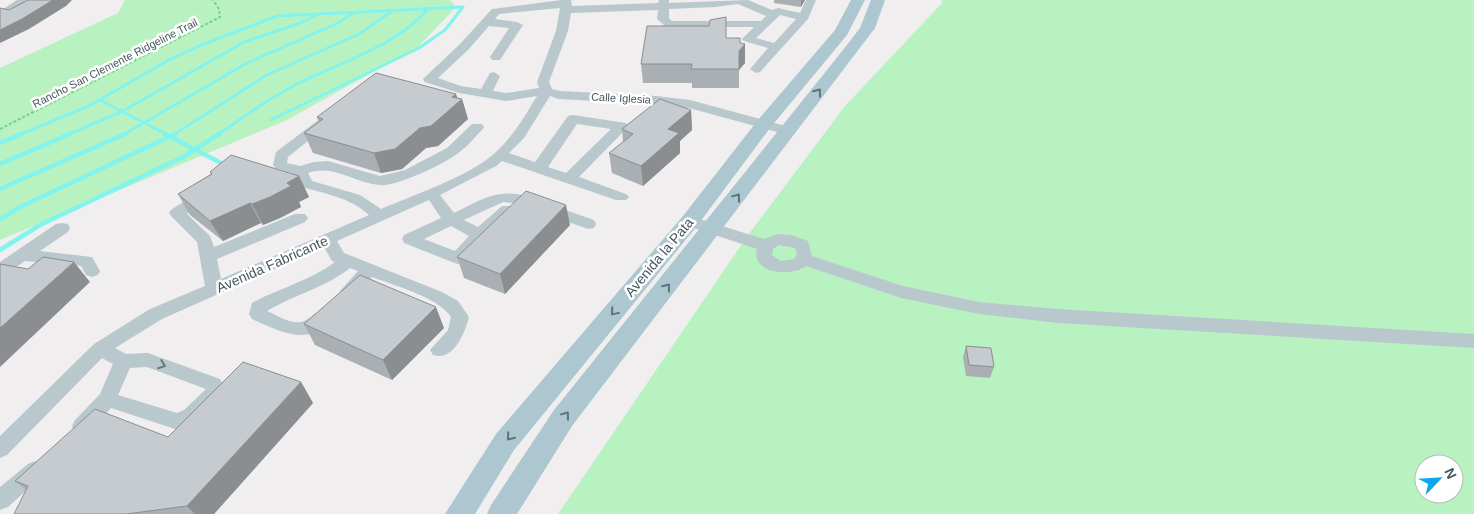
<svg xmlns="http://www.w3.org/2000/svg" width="1474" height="514" font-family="Helvetica,sans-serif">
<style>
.green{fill:#b9f2c1;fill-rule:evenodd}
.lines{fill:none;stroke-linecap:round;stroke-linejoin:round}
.stream-far1{stroke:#83f3ee;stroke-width:3}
.stream{stroke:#83f3ee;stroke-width:4.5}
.path{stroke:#6fd388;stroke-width:2;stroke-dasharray:3 2;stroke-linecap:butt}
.minor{fill:#b9c8cd;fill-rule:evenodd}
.major{fill:#acc7d0;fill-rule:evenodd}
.wall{fill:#a9afb2}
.shaded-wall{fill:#8a8e91}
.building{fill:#c5cbcf;stroke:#8a8e91}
.oneway{stroke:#5f747a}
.oneway2{stroke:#687a7f}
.labels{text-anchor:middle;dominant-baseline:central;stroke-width:5;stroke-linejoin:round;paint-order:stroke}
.far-street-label{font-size:11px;fill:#45585e;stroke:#fff}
.street-label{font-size:14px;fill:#45585e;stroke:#fff}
</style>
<rect width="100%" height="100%" fill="#f1eeef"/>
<path class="green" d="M125,0h325l6,7 -38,40 -131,73 -287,120v-172l118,-55z
M942,0h532v514h-916l190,-279 97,-129 97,-103zM1424,464h30v30h-30z"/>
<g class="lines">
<path class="stream-far1" d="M100,100l68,35
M271,120l148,-72 26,-18 18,-23
M19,135l70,-29 78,-45 32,-15 78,-30 186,-9
M67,135l56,-24 121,-69 59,-20 14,-7
M123,135l124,-72 89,-39 19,-12
M173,135l94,-60 92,-41 33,-23
M217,135c26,-17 52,-37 80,-51 44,-22 98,-37 131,-75"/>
<path class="stream" d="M165,134l60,31
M0,143l22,-9
M0,164l70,-30
M0,189l125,-55
M0,219l22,-13 153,-72
M0,250l40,-25 143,-68 36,-23"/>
<path class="path" d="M0,129l220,-112 -1,-8 -6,-9"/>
<path class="minor" d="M17,0h13l-30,19v-8z
M561,0h10l1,6 86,-3 1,-3h10v3l79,-3 24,10 6,-2 22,5 6,-13h10l-8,19 -48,53 -4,1 -6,-4 18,-21 -24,-7 -2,-2 12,-12h-85l-4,-1 -8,-7 1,-9 -87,3 -3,18 -19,51 3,7 8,2 96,5 34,4 103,28 2,3 -7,4 -99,-27 -33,-4 -98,-5 -8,-3 -26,42 -15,15 26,9 33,-46 5,-1 53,8 2,3 -2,3 -47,48 47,17 3,3 -3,3h-10l-114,-39 -6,5 -56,29 14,18c25,-12 42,-25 71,-17l3,3 -3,3 -5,2 -17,-2 -39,18 14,7 24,-21h10l3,4 -51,52 -6,2 -6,-2 -48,-19 -2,-4 2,-4 37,-17 -12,-18 -92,41 7,12 98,39 16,9 11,16c-4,16 -16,45 -36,38l-3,-5 18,-20 3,-13c-13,-20 -56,-31 -79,-40 -9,9 -17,22 -30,18l-2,-4 18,-20 -8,-3c-27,21 -55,26 -83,43 10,4 22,13 34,11 12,-3 15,-15 28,-11l3,5c-19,34 -55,14 -80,3l-3,-5 3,-11c27,-15 58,-22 83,-41l-3,-1 -8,-14 -162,72 -47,29 11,6 22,-1 72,26 6,11 -2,5 -26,27 -20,8 -67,-22c-10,11 -20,29 -36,24l-3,-6 3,-6 25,-26 13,-30 -11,-6 -95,97 -7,3v-22l94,-92 56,-35 55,-23 -8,-44 -25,-25 -3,-4 3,-4 26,-16h10l2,3 -2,3 -21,15 23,22 4,11 81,-33h10l3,4 -3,4 -88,37 4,20 148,-64c-18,-17 -45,-22 -68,-28l-7,-13 -19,-6 -2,-3 3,-13 41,-31h10l2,3 -41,33 -1,6 13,3 14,-4 14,-1 52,15 25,-6 42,-22 25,-24h10l2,3 -2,3c-8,8 -16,18 -25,24 -15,11 -61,33 -78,31 -25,-2 -45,-21 -71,-12l4,8 48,14 21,14c33,-14 77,-29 105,-49 23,-16 37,-41 51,-64l-31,5 -47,-8 -34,-11 -2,-3 37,-35 32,-35zM738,4l28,12 -5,5h-89l-3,-3v-9l46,-2zM560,8l-4,23 -19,51 2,6 -33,5 -13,-2 7,-15 -6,-4 -4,1 -9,16 -20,-3 -23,-8 30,-28 21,-24 20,2 -19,29 2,3h8l23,-35 -6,-3 -22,-3 4,-5zM780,15l16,4 -22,24 -18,-5zM577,124l34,5 -45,44 -18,-6zM451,226l18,10 -14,15 -31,-12zM147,367l59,22 -22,21 -7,3 -59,-18 12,-27z
M548,204l46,16 2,4 -2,4 -6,1 -45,-16 -3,-4 3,-4z
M690,216l74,23 14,-5 13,1 17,6 4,15 91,30 76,16 79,7 416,25v14l-416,-25 -79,-9 -78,-16 -95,-32c-14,11 -56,8 -49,-17l-72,-24 -3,-4 3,-4zM779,245l16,3 2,6 -3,5 -13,2 -9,-6 1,-6z
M62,223l6,1 2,4 -2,4 -28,19 52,6 8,14 -2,4 -6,2 -6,-2 -5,-9 -56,-5 -19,13 -6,2v-14l56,-38z
M35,461l7,3 3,6 -3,6 -34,31 -8,3v-23l28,-23z"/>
<path class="major" d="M851,0h14l-18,35 -77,93 -73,98 -183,224 -39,64h-30l51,-80 187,-218 75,-96 77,-90z
M871,0h14l-10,28 -303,398 -55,88h-30l4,-9 63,-95 289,-360 17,-22z"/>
</g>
<path class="wall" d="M774,0h31l-4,7 -27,-4z
M727,38l13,5 5,20 -6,7v18h-47v-5h-49l-2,-19z
M457,98l5,1 6,20 -30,27 -12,2 -24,21 -21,4 -68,-20 -9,-20 15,-10 -2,-6z
M691,110l1,20 -12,11v12l-37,33 -31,-13 -3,-20 14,-11 -1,-13z
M210,172l89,4 10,21 -10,5 2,5 -21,11 -17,7 -2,-2 -38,18 -33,-26 -12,-21 33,-20z
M570,225l-65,69 -41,-16 -7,-21z
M304,324l140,4 -52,52 -77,-35z
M966,346l28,21 -4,11 -24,-2 -3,-19z
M301,382l12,21 -99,111h-200l12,-24 -11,-9 153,-44z"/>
<path class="shaded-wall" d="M53,0h19l-6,6 -37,23 -29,14v-13z
M801,0h4l-4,7z
M745,44v19l-6,7v-19z
M456,94l3,8 3,-3 6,20 -30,27 -12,2 -24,21 -21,4 -7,-20z
M691,110l1,20 -12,11v12l-37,33 -2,-20 27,-37z
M299,176l10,21 -10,5 2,5 -21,11 -17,7 -11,-21z
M250,203l11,20 -38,18 -13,-20z
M566,205l4,20 -65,69 -5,-20z
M74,262l16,20 -90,85v-39z
M436,307l8,21 -52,52 -9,-20z
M301,382l12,21 -99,111h-19l-8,-8z"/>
<path class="building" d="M28,0h25l-31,19 -22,11v-22l9,2z
M726,17v21h14v5l5,1 -6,7v18h-48l1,-5h-51l6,-38h62l1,-6z
M376,73l80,21 -4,3 10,2 -31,27 -11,2 -25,21 -21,4 -70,-20 19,-14 -6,-2z
M660,99l31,11 -23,19 11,4 -38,33 -32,-13 24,-19 -11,-5z
M231,155l68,21 -12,7 4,3 -21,11 -18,7 -2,-1 -40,18 -32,-27 34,-20 -2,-2z
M526,191l40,14 -66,69 -43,-17z
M43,257l31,5 -74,66v-64l28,5z
M360,275l76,32 -53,53 -79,-36z
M966,346l25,2 3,19 -25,-2z
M243,362l58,20 -114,124 -61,8h-112l14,-28 -13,-5 80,-72 73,28z"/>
<defs><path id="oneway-chevron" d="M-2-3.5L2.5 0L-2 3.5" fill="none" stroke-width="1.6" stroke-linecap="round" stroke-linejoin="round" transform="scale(1.25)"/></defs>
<g class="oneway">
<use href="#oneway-chevron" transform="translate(818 92) rotate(-52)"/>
<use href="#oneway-chevron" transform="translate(737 197) rotate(-53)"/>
<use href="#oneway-chevron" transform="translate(667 287) rotate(-52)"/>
<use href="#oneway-chevron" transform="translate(614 312) rotate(130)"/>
<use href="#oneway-chevron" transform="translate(566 415) rotate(-53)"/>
<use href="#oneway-chevron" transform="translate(510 437) rotate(129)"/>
</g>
<use class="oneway2" href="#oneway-chevron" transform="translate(162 365) rotate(21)"/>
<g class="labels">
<g class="far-street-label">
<text transform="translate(115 63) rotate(-27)">Rancho San Clemente Ridgeline Trail</text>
<text transform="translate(621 98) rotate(3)">Calle Iglesia</text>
</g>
<g class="street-label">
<text transform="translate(659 257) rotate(-50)">Avenida la Pata</text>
<text transform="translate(272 264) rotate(-24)">Avenida Fabricante</text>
</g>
</g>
<g transform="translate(1439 479) rotate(65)"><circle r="24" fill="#ffffff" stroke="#b5bcbf"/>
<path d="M0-4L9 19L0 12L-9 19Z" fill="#0ba8ef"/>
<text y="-8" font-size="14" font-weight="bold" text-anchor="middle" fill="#45585e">N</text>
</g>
</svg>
